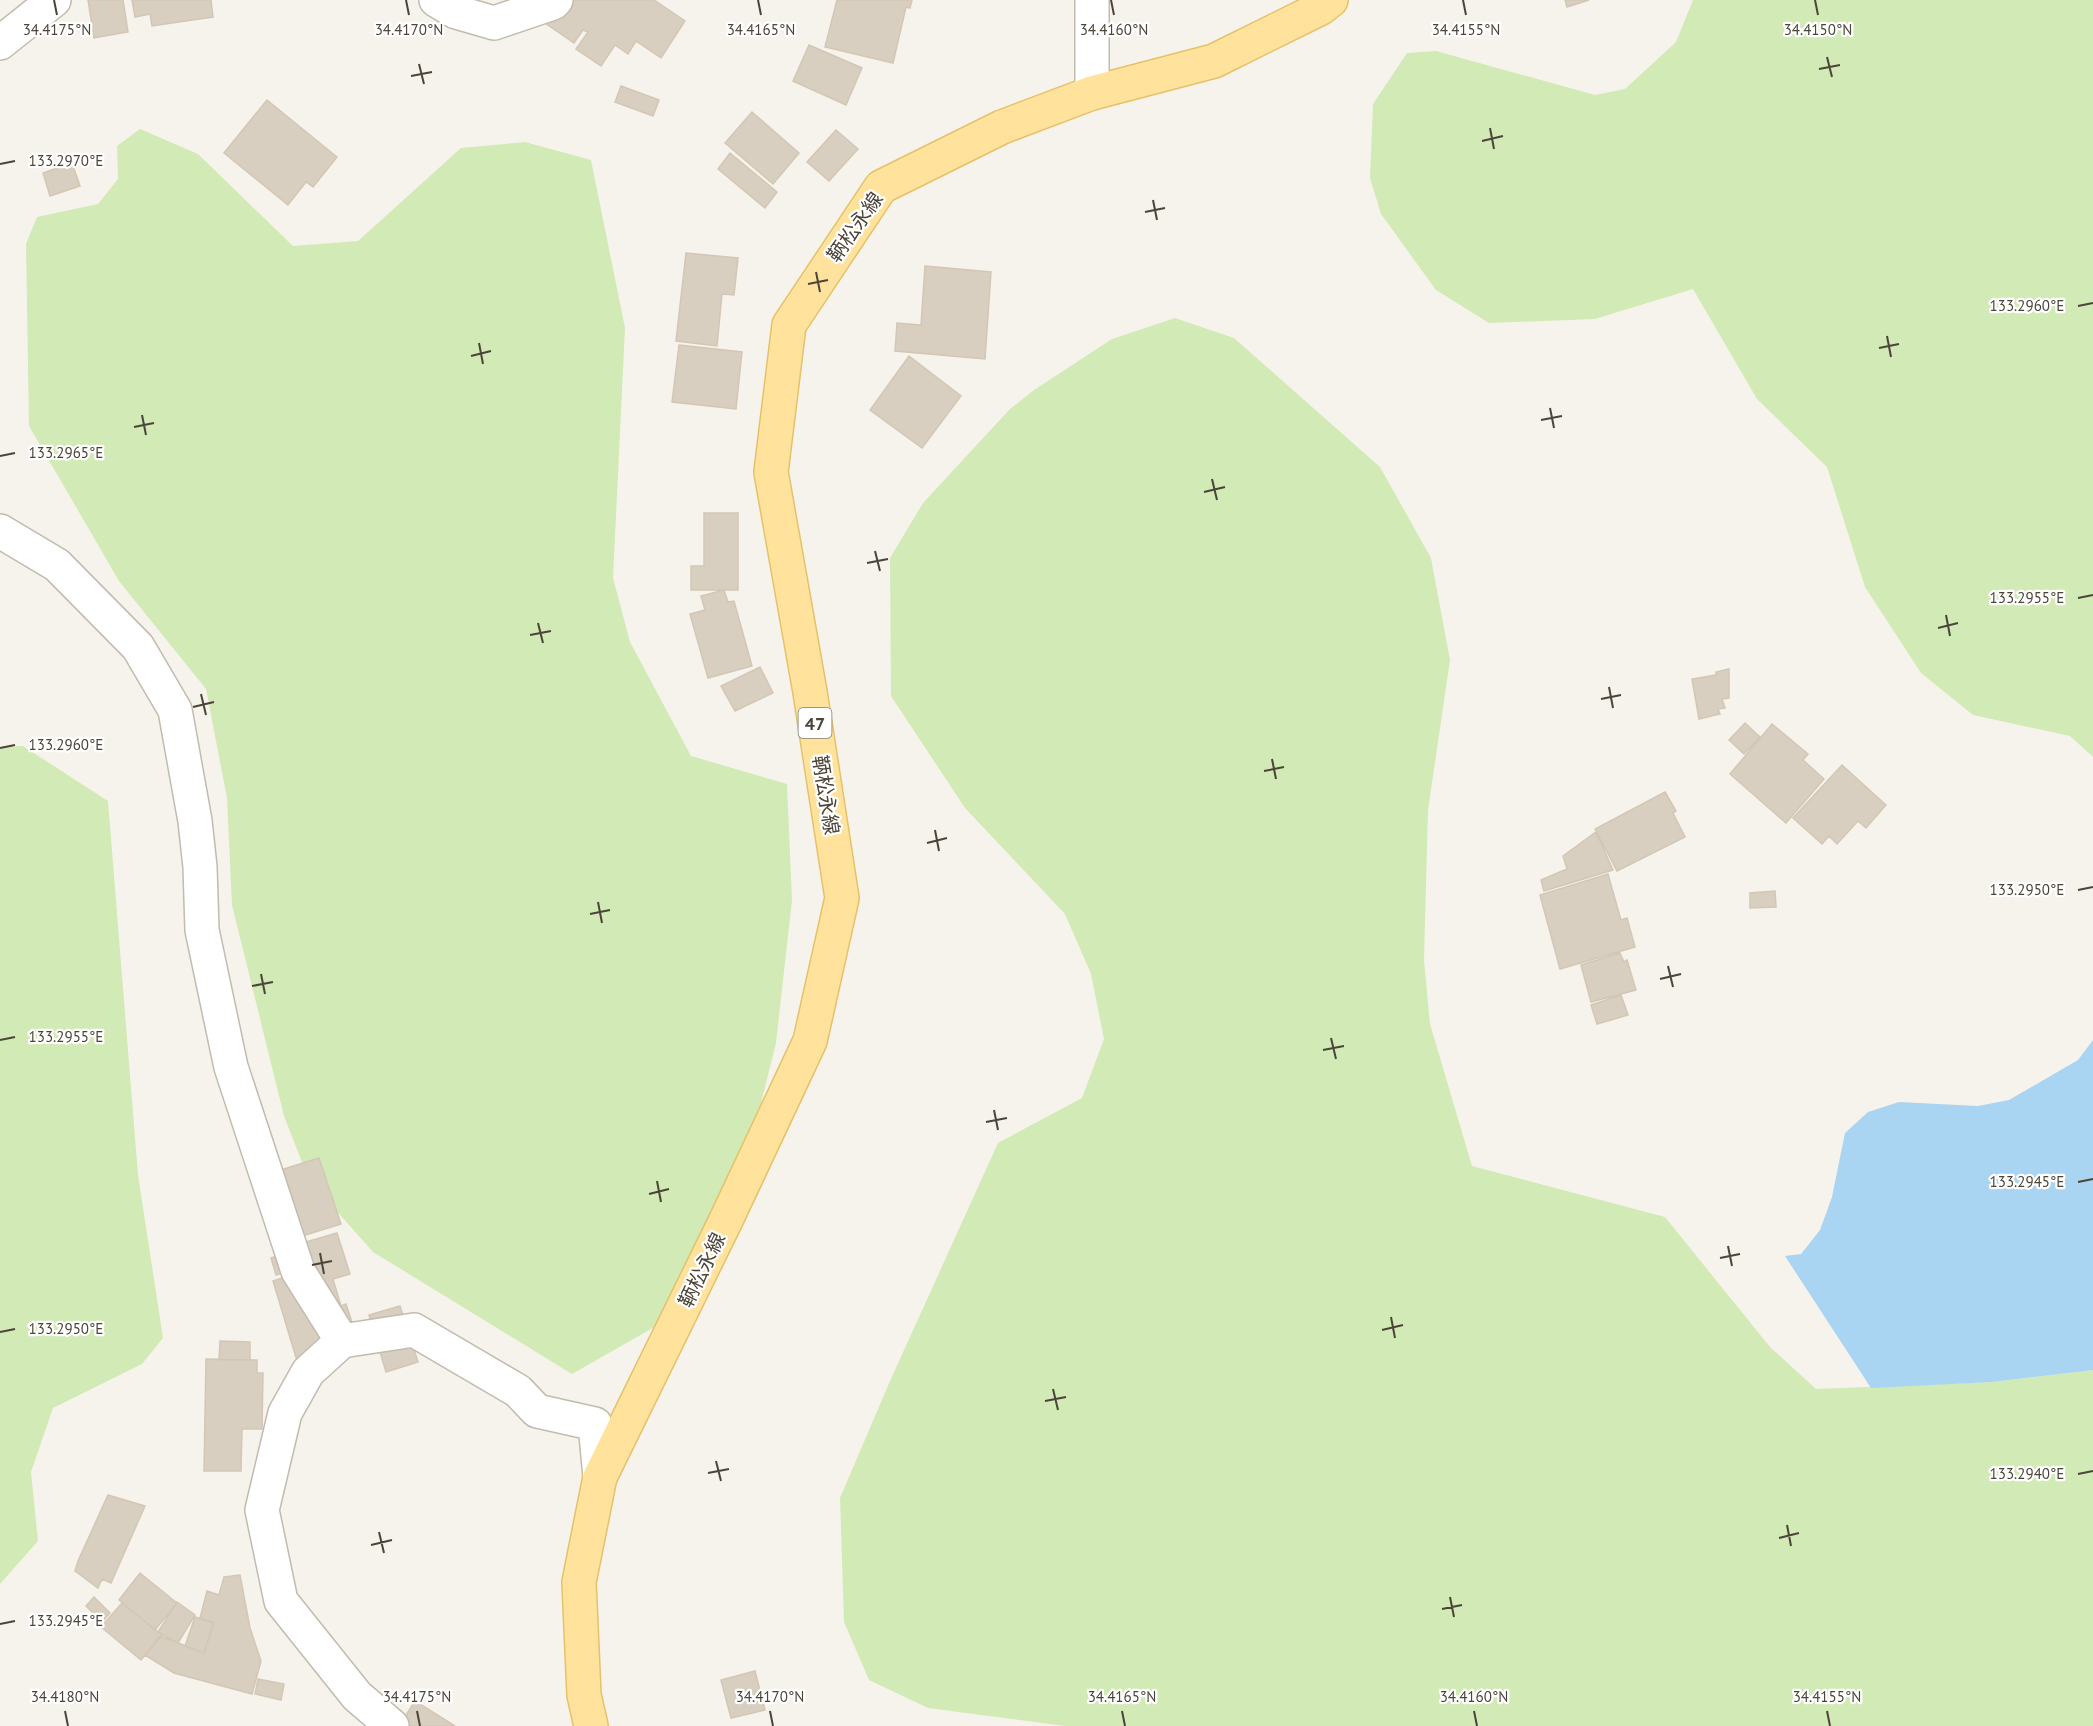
<svg xmlns="http://www.w3.org/2000/svg" width="2093" height="1726" font-family="'PT Sans','Noto Sans JP',sans-serif">
<style>
.green{fill:#d2eab5}
.water{fill:#a9d4f2}
.building{fill:#d8cfc1;stroke:#d3c7b4;stroke-width:1.5}
.lines{fill:none;stroke-linecap:round;stroke-linejoin:round}
.street-casing{stroke:#c2bbae;stroke-width:36}
.primary-casing{stroke:#e6c16a;stroke-width:36}
.street{stroke:#fff;stroke-width:33}
.primary{stroke:#ffe39c;stroke-width:33}
.ticks{fill:none;stroke:#4b4439;stroke-width:2}
.labels{text-anchor:middle;dominant-baseline:central;stroke-width:4.5;stroke-linejoin:round;paint-order:stroke}
.shield{fill:#fff;stroke:#817c74;stroke-width:1.5}
.shield-label{font-size:18px;font-weight:bold;fill:#4b4439}
.street-label{font-size:20px;fill:#4b4439;stroke:#fff}
.ticks-label{font-size:15px;text-anchor:middle;fill:#4b4439;stroke:#fff;stroke-width:4.5;stroke-linejoin:round;paint-order:stroke}
</style>
<rect width="100%" height="100%" fill="#f6f3ec"/>
<path class="green" d="M1693,0h400v757l-23,-21 -97,-21 -52,-42 -56,-86 -38,-120 -70,-68 -64,-110 -98,30 -106,4 -53,-33 -55,-76 -11,-36 3,-74 34,-51 29,-2 159,44 30,-6 51,-47z
M140,129l58,25 95,92 65,-5 103,-93 64,-6 66,18 34,168 -12,250 17,64 61,114 96,28 5,116 -16,143 -17,68 -101,214 -86,49 -199,-122 -64,-72 -25,-64 -52,-211 -5,-107 -21,-109 -87,-108 -90,-155 -3,-182 11,-27 61,-13 20,-25 -1,-33z
M1175,318l59,20 146,129 51,91 19,102 -22,150 -4,150 6,64 42,142 193,51 105,130 46,42 176,-7 101,-12v356h-1028l-137,-18 -59,-28 -25,-58 -4,-124 50,-117 108,-238 84,-45 22,-59 -13,-65 -26,-60 -100,-106 -74,-112 -1,-138 33,-55 87,-94 24,-19 78,-51z
M23,746l85,55 30,374 25,163 -21,26 -89,44 -22,64 7,69 -38,43v-837z"/>
<path class="water" d="M2093,1040v330l-101,12 -121,6 -86,-132 16,-2 19,-24 12,-33 13,-64 23,-21 31,-10 79,4 31,-6 69,-40z"/>
<path class="building" d="M88,0h35l5,32 -34,6z
M132,0h79l2,17 -61,9 -2,-12 -15,3z
M550,0h104l31,21 -24,37 -25,-17 -8,13 -13,-9 -14,21 -25,-17 12,-17 -5,-2 -9,13 -29,-20 8,-12z
M837,0h75l-2,8 -4,-1 -13,56 -68,-16z
M1565,0h24l-22,7z
M809,45l53,23 -16,37 -53,-24z
M621,86l38,14 -6,16 -38,-14z
M267,100l70,57 -24,30 -7,-5 -18,23 -64,-52z
M752,112l47,41 -26,31 -48,-41z
M836,130l22,19 -29,32 -22,-19z
M730,153l47,39 -12,16 -47,-39z
M72,163l8,23 -30,10 -7,-23z
M686,253l52,5 -4,37 -12,-1 -5,52 -41,-5z
M925,266l66,6 -6,87 -90,-8 2,-28 24,2z
M679,345l63,7 -6,57 -64,-7z
M909,356l52,40 -39,52 -52,-38z
M704,513h34v77h-47v-24h13z
M724,590l4,12 6,-1 18,65 -44,12 -18,-64 15,-4 -4,-14z
M760,667l13,26 -38,18 -14,-25z
M1729,669v29l-7,1 3,9 -7,1 2,5 -21,5 -7,-40 24,-4v-3z
M1745,723l15,14 -16,17 -15,-14z
M1772,724l36,30 -5,6 21,19 -38,44 -56,-49z
M1842,765l44,40 -20,23 -8,-7 -21,23 -8,-8 -7,8 -29,-26z
M1665,792l11,19 -3,2 12,24 -68,34 -22,-42z
M1596,832l17,38 -69,21 -3,-11 26,-11 -4,-13z
M1608,874l13,46 6,-2 8,29 -75,22 -20,-74z
M1775,891l1,16 -26,1v-15z
M1620,953l4,9 3,-2 9,30 -45,12 -10,-37z
M1621,995l7,20 -31,9 -6,-19z
M319,1158l22,66 -68,21 -21,-66z
M337,1233l13,41 -17,5 8,27 5,-2 6,18 -6,2 -45,50 -28,-93 34,-11 -8,-26z
M299,1249l5,17 -28,9 -5,-17z
M400,1306l18,56 -32,10 -17,-57z
M220,1341l30,1v18h-31z
M206,1359l51,1v13h6l-1,56h-20l-1,42h-37z
M108,1495l37,11 -34,77 -9,-4 -4,9 -23,-17 3,-10z
M140,1573l37,30 -22,27 -36,-30z
M240,1575l10,53 11,33 -9,33 -78,-21 -29,-18 15,-19 44,17 10,-30 -14,-5 7,-27 12,4 5,-18z
M94,1597l16,16 -8,9 -16,-16z
M177,1602l18,13 -17,28 -20,-11z
M122,1603l40,32 -21,25 -40,-33z
M195,1617l19,6 -10,30 -19,-7z
M755,1671l10,39 -34,8 -10,-38z
M258,1679l26,5 -3,16 -26,-6z
M415,1701l40,25h-56z"/>
<g class="lines">
<defs>
<path id="street" d="M436,0l20,12 38,11 59,-20 3,-3
M1092,0v93
M0,43l54,-43
M0,531l57,34 81,82 37,63 20,111 5,46 2,63 29,137 67,204 44,70
M392,1726l-35,-30 -76,-95 -19,-91 23,-97 23,-41 34,-31 72,-11 104,61 19,20 58,13 5,53"/>
<path id="primary" d="M591,1726l-7,-31 -5,-113 21,-105 126,-257 84,-179 32,-143 -32,-206 -39,-220 18,-147 92,-138 121,-60 90,-34 122,-32 107,-53 10,-8"/>
</defs>
<use href="#street" class="street-casing"/>
<use href="#primary" class="primary-casing"/>
<use href="#street" class="street"/>
<use href="#primary" class="primary"/>
</g>
<path class="ticks" d="M54,0l3,15M406,0l3,15M758,0l3,15M1111,0l3,15M1463,0l3,15M1815,0l3,15M1827,57l5,20M419,64l5,20M1819,69l21,-4M411,76l21,-4M1490,128l4,21M1482,141l21,-5M0,164l15,-3M1153,200l4,20M1145,212l20,-4M816,272l4,20M808,284l20,-4M2078,306l15,-3M1887,336l4,21M479,343l4,21M1879,348l20,-4M471,356l20,-5M1550,408l4,20M142,415l4,20M1541,420l21,-4M134,427l20,-4M0,456l15,-3M1212,479l5,21M1204,492l21,-5M875,551l5,20M867,563l21,-4M2078,598l15,-3M1946,615l4,21M538,623l5,20M1938,628l20,-5M530,635l21,-4M1609,687l4,21M201,694l5,21M1601,699l20,-4M193,707l21,-5M0,748l15,-3M1272,759l4,20M1264,771l20,-4M935,830l4,21M927,843l20,-5M2078,890l15,-3M598,902l4,21M590,914l20,-4M1668,966l5,21M261,974l4,20M1660,979l21,-5M252,986l21,-4M1331,1038l5,21M0,1040l15,-3M1323,1050l21,-4M994,1110l4,20M986,1122l21,-4M657,1181l4,21M2078,1182l15,-3M649,1194l20,-5M1728,1246l4,20M320,1253l4,21M1720,1258l20,-4M312,1265l20,-4M1391,1317l4,21M1382,1330l21,-5M0,1332l15,-3M1053,1389l5,21M1045,1401l21,-4M716,1461l5,20M708,1473l21,-4M2078,1474l15,-3M1787,1525l4,21M379,1532l5,21M1779,1538l20,-5M371,1545l21,-5M1450,1597l4,20M1442,1609l20,-4M0,1624l15,-3M65,1711l3,15M417,1711l3,15M770,1711l3,15M1122,1711l3,15M1474,1711l3,15M1827,1711l3,15"/>
<g class="labels">
<rect class="shield" x="798.5" y="708" width="33" height="30" rx="4.5"/>
<g class="shield-label">
<text x="815" y="723">47</text>
</g>
<g class="street-label">
<text transform="translate(855 227) rotate(-55)">鞆松永線</text>
<text transform="translate(826 795) rotate(81)">鞆松永線</text>
<text transform="translate(702 1270) rotate(-64)">鞆松永線</text>
</g>
</g>
<g class="ticks-label">
<text x="57" y="35">34.4175°N</text>
<text x="409" y="35">34.4170°N</text>
<text x="761" y="35">34.4165°N</text>
<text x="1114" y="35">34.4160°N</text>
<text x="1466" y="35">34.4155°N</text>
<text x="1818" y="35">34.4150°N</text>
<text x="66" y="166">133.2970°E</text>
<text x="2027" y="311">133.2960°E</text>
<text x="66" y="458">133.2965°E</text>
<text x="2027" y="603">133.2955°E</text>
<text x="66" y="750">133.2960°E</text>
<text x="2027" y="895">133.2950°E</text>
<text x="66" y="1042">133.2955°E</text>
<text x="2027" y="1187">133.2945°E</text>
<text x="66" y="1334">133.2950°E</text>
<text x="2027" y="1479">133.2940°E</text>
<text x="66" y="1626">133.2945°E</text>
<text x="65" y="1702">34.4180°N</text>
<text x="417" y="1702">34.4175°N</text>
<text x="770" y="1702">34.4170°N</text>
<text x="1122" y="1702">34.4165°N</text>
<text x="1474" y="1702">34.4160°N</text>
<text x="1827" y="1702">34.4155°N</text>
</g>
</svg>
